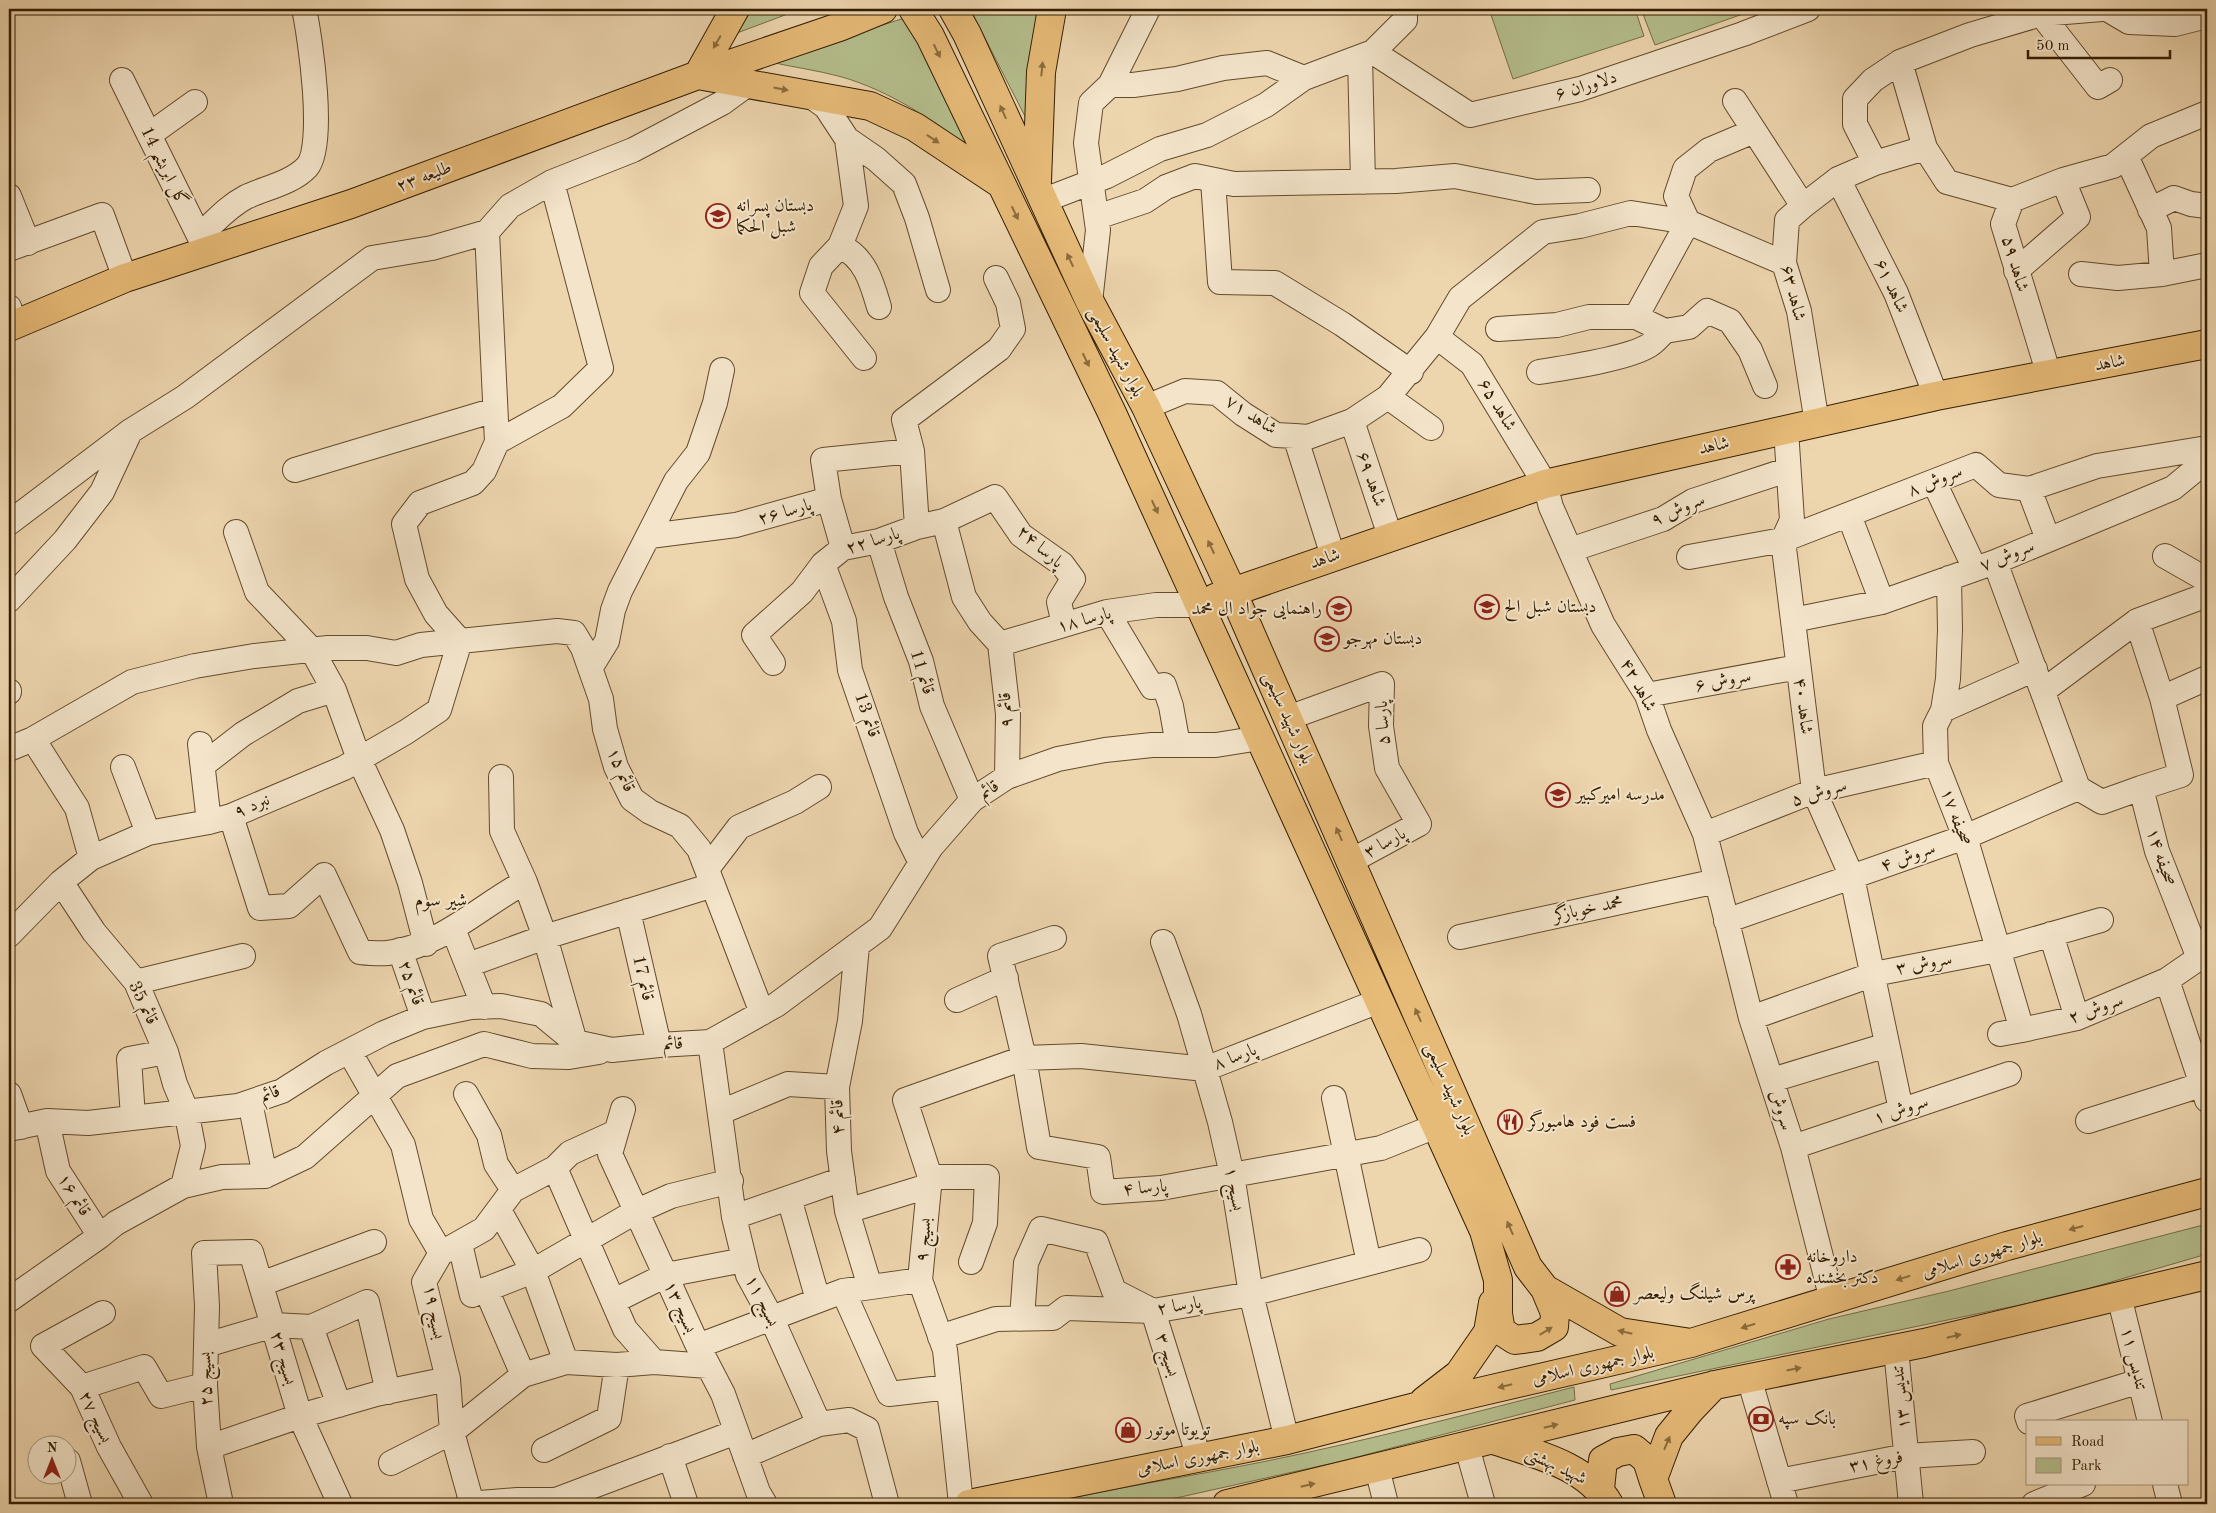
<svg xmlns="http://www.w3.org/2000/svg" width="2216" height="1513" font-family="'Old Standard TT',Amiri,serif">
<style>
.green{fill:#b5be8d;stroke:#746e46}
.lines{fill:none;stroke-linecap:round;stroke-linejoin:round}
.minor-casing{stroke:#624b2c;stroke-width:26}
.major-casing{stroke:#331d00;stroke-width:30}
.minor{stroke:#f3e4ca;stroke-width:24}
.major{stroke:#e6ba77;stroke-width:28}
.oneway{fill:#8c6c3c}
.labels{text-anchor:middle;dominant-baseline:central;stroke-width:4;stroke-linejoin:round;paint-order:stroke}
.street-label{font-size:18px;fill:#331d00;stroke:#f3e4ca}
.poi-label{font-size:18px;fill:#331d00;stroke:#f3e4ca;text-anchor:start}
.neighbourhood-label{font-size:19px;fill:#331d00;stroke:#f3e4ca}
</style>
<rect width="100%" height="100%" fill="#edd5ae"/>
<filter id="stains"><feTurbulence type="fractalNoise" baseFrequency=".004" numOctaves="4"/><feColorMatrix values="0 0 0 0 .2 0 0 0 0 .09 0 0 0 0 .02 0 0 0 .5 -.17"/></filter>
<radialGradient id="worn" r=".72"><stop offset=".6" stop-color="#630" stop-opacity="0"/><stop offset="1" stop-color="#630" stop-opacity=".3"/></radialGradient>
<path class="green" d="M752,9h49l-64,24z
M970,9h73l-12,119z
M1489,9h146l9,27 -131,43z
M1641,9h116l-102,36z
M908,17l65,133c-40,-30 -83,-59 -131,-73 -25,-7 -51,-10 -76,-16z
M2207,1224v30l-144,42 -452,94 -1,-6 219,-65 120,-28z
M1574,1387l1,13 -237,62 -189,42h-105c74,-17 149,-28 223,-43 103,-21 205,-48 307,-74z"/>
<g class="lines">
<defs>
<path id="minor" d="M2107,9l22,13 46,2 32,-8
M2041,14l57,73 12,-7
M1373,52l97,63 110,-26 163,-55 65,-25
M1360,57l3,125
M1900,62l25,86 22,34 65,18 -9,24 46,151
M122,80l83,168
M1110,85l38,-76
M808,94l18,13 21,32 9,67 -16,40 -19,20 -9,27 52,65
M1735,101l68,105 -16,14 -3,43 15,48 18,112
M1754,131l-45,19 -24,19 -9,27 12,26 96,41
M149,135l46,-33
M847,139l29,20 28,25 13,34 21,72
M2126,156l33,72 3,46
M1875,163l-20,-39v-25l18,-19 27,-18 70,-27 71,-21 61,-5
M1838,179l58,114 40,103
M1213,180l7,102 55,1 67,41 69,48
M9,196l19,47
M2012,200l51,-20 50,-14 38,-30 56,-23
M1042,201l65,-25 53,-27 47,-14 59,-30 38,-27 69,-26 32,-32v-11
M1803,206l35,-27 37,-16 50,-15
M2150,210l24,-12 17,6 16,2
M1097,217l48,-16 21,-14 29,-11 39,8 162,-3 59,-5 81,16 52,-2
M199,236c16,-14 28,-29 47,-39 19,-9 46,-14 61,-30 19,-21 3,-131 -3,-158
M840,246c25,11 32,37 39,61
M9,249l93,-34 23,63
M2016,271l62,-54 -15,-37
M2081,274l37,4 44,-4 45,-9
M1090,302l8,-72 -12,-87 5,-40 19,-18h23l44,-6 46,-11 44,-5 37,15
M9,307l6,16
M1498,329l59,-4 32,-8h47l29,14 24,-4 18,-16 23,10 20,29 15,36
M1437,337l35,27 73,120 6,23 52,118 44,70 12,35 46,104 46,184 42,129 39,153
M1539,372c25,-4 94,-14 112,-28 5,-3 9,-9 14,-13
M1388,397l43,31
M1146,407l39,-16 32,2 26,21 33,21 19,1 38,120
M1352,421l38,115
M1786,430l6,90 -9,20 31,251 38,86 49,233
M1295,436l13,1 44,-16 36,-24 49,-60 23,-39 83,-66 37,-6 51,-13 57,9 -52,95
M497,442l65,-36 39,-38 -49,-186
M295,470l200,-60
M1934,482l41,87
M2029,489l19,50
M829,499l14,49
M1849,515l33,87
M944,521l20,76 16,25 20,22 107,-32 49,-7h44
M9,523l120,-91 56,-35 187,-139 60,-10 55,-16 23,-26 42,-24 81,-32 89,-47 26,-19
M917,527l-5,-76 -8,-31 95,-71 14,-20 -5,-26 -12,-25
M236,532l21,60 55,58 22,40 25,69 33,71 18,53 16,61
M650,536l86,-11 93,-26 -6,-39 89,-9
M879,541l17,56 25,64 11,45 40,94
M1570,550l93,-31 30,-18 94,-31
M2165,556l42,24
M1689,557l94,-17 193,-75 23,20 30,4 68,-23 110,-18
M1995,562l83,226
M823,564l21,57 6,49 56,163 15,30
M1949,578l1,52 -2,49 -5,31 -8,16 1,37 29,74 57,193 -22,4
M9,600l56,-60 37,-48 27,-58
M1107,612l45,75 12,-2 7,21 7,39
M1793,620l89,-18 113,-40 178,-74 34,-28
M2137,621l25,77 19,77 -40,13 16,63 42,107 -32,22 40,120
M1000,644l8,70 -1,63
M773,663l-19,-28 48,-43 21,-28 20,-16 36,-7 38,-14 27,-6 51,-24 26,38 41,29 11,15 -14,23 5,22
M591,667l16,-26 6,-31 7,-19 56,-110 22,-28 17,-50 7,-33
M2043,691l94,-70 70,-26
M9,692v-1
M1647,695l151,-28
M2162,698l45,-20
M1943,710l92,-41
M1288,718l94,-34 -1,42 6,42 32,56 -68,37
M33,739l44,69 14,50
M200,744l9,78
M9,749l24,-10 99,-57 63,-16 59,-10 74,-8h39l29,5 25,-8 39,-4 -24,-27 -19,-35 -13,-55 16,-21 53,-20 11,-12 13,-29 -10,-210
M203,765l40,-31 55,-33 36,-11
M123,767l25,66
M501,777l1,54 23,51 20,55 30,105
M231,816l29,92 29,-2 35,-31 36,77c9,1 19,2 28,1 53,-7 91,-46 137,-71
M1705,834l109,-43 122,-28
M707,869l32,-42 56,-25 24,-15
M61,882l33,50 42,50 30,70 9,32 11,26 7,36 -10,40
M628,911l31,134
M1726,921l239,-84 113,-49 24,14 39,-14
M453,929l31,78
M2051,934l26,84
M9,935l52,-53 30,-24 57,-25 61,-11 22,-6 113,-48 62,-36 33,-22 21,-69 97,-10 17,2 9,15 18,51 4,30 11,38 16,32 18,13 30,14 19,23 63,164
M1460,937l257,-56
M1054,938l-54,18 24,102 15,89 59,10 5,35 58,-4 220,-40 55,-22
M1163,942l26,72 31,108 12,53 19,119 36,146
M857,946l-7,75 -13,66 2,64 8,60 23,76
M400,950l23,67
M468,965l77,-28 168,-52
M136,982l107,-26
M957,1000l49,-22
M1751,1018l123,-44 123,-24 104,-30
M2022,1030l55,-12 90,-38
M710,1042l24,175 14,58 23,42 48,107 30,-4 18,9 20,75
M349,1051l54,94 18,74 20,34 -17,29 24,97 4,53 20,72
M1772,1080l115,-35
M9,1094l12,33
M466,1094l23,41 7,29 17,26
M1334,1098l35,165
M250,1102l15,74
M623,1109l-13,45 88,192 25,48 35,98 7,12
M721,1112l67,-28 49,3
M133,1117l-4,-58 37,-7
M47,1121l11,50 42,65
M2088,1121l119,-38
M9,1129l38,-8 41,2 150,-17 44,-15 44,-28 58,-30 39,-16 48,-10 30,-1 40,8 34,28 37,8 47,-5 51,-3 66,-37 104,-77 51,-81 41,-47 35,-23 51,-18 47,-9 47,-5h64l44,-7
M1793,1147l216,-73
M555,1168l70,161 29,33
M930,1177h57l-2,46 -14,39
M789,1198l29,102
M499,1210l34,61 33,91
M847,1211l81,-25
M734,1217l109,-38
M460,1244l12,51 61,-24 102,-59 36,-16 60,-15
M445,1251l39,-22 29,-39 42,-22 15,-15 46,-21
M261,1284l113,-42
M486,1289l37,86
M843,1291l46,103 60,-7
M2119,1296l31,126
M9,1300l91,-64 16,-13 67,-37 39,-9 43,-1 40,-19 92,-81 87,-32 48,12 37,1 30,-5
M614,1301l52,-26 78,-15
M103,1313l-60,33 39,41 27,60 32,57
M1022,1318l4,-55 15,-34 55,13 18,49 39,20 46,147
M311,1327l28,78
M940,1337l56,-18 57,-1 13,-10 87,3 98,-17 168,-44
M206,1345l68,-20 37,2 56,-25 21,90
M698,1346l145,-55 77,-11
M1896,1349l15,155
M1749,1378l37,126
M82,1387l62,-20 17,29 44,-11
M2029,1422l-2,-6 113,-35
M209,1447l91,-31 76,-22 72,-15
M1467,1447l16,57
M544,1450l65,-32 8,-53
M670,1456l16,48
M745,1456l74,-32
M68,1461l12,43
M391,1463l61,-31 71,-57 43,-13 51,3 37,-3 54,4
M1377,1468l9,36
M1779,1481l127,-25 67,-4
M2165,1484l5,20
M221,1504l-12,-57 -4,-62 2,-79 -3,-53 47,-1 49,164 40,88
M467,1504l50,-4h39l180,-68
M961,1504l-16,-154 -25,-70 10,-103 -25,-77 119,-42 57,-2 124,13 174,-68
M2034,1504l49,-20"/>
<path id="major" d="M735,9l-37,66 172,31 45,21 86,57
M913,9l17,27 182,377 372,818 14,49v34l3,17 14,9 22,-3 17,-10 1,-14 -10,-24
M953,9l14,25 123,268 56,105 86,184 296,676 17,22 75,43 71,11
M1037,181l4,-109 11,-63
M9,327l116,-49 226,-74 347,-129 141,-48 44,-18
M1215,598l330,-114 391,-88 271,-52
M1424,1401l35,-27 29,-42 5,-29
M1494,1440c41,14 92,25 115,64
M1600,1489l3,-29 15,-8 16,-3 13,11 6,19
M969,1504l318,-64 132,-34 272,-63 316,-97 200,-54
M1227,1504l488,-119 209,-42 283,-68
M1662,1504l-9,-25 16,-43 22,-27 23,-24"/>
</defs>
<use href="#minor" class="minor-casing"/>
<use href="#major" class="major-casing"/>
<use href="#minor" class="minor"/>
<use href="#major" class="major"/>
</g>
<defs><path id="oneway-solid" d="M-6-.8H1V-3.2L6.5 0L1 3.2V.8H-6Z" transform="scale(1.25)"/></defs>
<g class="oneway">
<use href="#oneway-solid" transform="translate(717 42) rotate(120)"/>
<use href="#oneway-solid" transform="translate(937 51) rotate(64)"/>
<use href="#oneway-solid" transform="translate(1042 69) rotate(-84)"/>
<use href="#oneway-solid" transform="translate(781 89) rotate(11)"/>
<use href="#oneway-solid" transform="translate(1003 112) rotate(-114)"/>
<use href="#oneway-solid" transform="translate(933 139) rotate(34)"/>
<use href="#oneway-solid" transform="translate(1015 213) rotate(64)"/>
<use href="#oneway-solid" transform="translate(1070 260) rotate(-115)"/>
<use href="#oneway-solid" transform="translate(1086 360) rotate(64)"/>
<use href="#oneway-solid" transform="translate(1155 507) rotate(65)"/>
<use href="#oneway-solid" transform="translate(1211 547) rotate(-115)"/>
<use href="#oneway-solid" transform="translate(1339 834) rotate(-114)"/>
<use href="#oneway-solid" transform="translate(1418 1015) rotate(-114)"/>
<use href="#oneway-solid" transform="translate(1510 1228) rotate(-114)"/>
<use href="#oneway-solid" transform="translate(2076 1228) rotate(165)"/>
<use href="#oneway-solid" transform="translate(1903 1278) rotate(163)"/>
<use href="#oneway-solid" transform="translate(1748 1326) rotate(163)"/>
<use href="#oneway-solid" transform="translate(1546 1331) rotate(-31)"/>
<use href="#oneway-solid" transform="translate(1625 1332) rotate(-167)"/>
<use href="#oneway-solid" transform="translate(1954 1336) rotate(-13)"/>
<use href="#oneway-solid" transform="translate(1794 1369) rotate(-11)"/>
<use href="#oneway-solid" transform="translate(1505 1386) rotate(167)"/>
<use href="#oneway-solid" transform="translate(1551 1426) rotate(-14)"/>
<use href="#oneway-solid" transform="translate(1667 1443) rotate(-67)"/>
<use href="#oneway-solid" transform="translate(1308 1485) rotate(-13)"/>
</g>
<defs>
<symbol id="school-ring" viewBox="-11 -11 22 22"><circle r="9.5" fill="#f3e4ca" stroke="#8f2418" stroke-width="1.5"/><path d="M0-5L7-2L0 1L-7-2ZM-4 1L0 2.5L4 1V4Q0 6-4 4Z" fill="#8f2418"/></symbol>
<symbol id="restaurant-ring" viewBox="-11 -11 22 22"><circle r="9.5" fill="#f3e4ca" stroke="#8f2418" stroke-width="1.5"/><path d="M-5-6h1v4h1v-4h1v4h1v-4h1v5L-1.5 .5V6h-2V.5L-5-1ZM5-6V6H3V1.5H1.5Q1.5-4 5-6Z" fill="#8f2418"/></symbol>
<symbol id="pharmacy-ring" viewBox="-11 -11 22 22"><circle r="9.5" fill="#f3e4ca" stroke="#8f2418" stroke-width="1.5"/><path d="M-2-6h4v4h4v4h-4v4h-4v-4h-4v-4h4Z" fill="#8f2418"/></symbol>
<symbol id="shop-ring" viewBox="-11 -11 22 22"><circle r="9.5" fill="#f3e4ca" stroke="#8f2418" stroke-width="1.5"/><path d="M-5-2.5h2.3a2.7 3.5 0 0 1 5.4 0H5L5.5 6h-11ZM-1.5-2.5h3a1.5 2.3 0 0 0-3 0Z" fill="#8f2418"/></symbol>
<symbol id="bank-ring" viewBox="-11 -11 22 22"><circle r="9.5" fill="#f3e4ca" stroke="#8f2418" stroke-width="1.5"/><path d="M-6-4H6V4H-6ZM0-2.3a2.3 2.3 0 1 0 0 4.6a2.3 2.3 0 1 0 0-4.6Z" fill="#8f2418"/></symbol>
</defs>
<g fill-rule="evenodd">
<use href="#school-ring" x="704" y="202" width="28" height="28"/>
<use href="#school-ring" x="1473" y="593" width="28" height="28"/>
<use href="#school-ring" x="1325" y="595" width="28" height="28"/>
<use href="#school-ring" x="1313" y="625" width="28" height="28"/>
<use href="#school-ring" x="1544" y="781" width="28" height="28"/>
<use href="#restaurant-ring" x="1496" y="1108" width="28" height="28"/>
<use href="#pharmacy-ring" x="1774" y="1253" width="28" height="28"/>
<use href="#shop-ring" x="1603" y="1280" width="28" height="28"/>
<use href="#bank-ring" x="1747" y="1405" width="28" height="28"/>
<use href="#shop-ring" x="1114" y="1416" width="28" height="28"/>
</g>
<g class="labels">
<g class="street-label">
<text transform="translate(1586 86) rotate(-17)">دلاوران ۶</text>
<text transform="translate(164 166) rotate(64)">گل ابریشم 14</text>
<text transform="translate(424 177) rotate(-21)">طلیعه ۲۳</text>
<text transform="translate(2015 264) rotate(74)">شاهد ۵۹</text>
<text transform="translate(1891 286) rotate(65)">شاهد ۶۱</text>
<text transform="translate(1793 293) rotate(76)">شاهد ۶۳</text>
<text transform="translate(1116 352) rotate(62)">بلوار شهید سلیمی</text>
<text transform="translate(2110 363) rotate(-11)">شاهد</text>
<text transform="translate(1497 405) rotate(59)">شاهد ۶۵</text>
<text transform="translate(1251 415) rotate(33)">شاهد ۷۱</text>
<text transform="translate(1714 446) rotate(-13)">شاهد</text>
<text transform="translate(1371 479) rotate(71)">شاهد ۶۹</text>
<text transform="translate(1935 481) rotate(-22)">سروش ۸</text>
<text transform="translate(1678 510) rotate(-24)">سروش ۹</text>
<text transform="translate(785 512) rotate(-16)">پارسا ۲۶</text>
<text transform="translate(873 541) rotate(-17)">پارسا ۲۲</text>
<text transform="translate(1040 547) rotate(41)">پارسا ۲۴</text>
<text transform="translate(2007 556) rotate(-22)">سروش ۷</text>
<text transform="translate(1325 559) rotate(-19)">شاهد</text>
<text transform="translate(1084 620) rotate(-15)">پارسا ۱۸</text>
<text transform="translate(922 672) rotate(73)">قائم 11</text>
<text transform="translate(1723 681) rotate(-11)">سروش ۶</text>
<text transform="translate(1638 685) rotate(62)">شاهد ۴۲</text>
<text transform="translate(1803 706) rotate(83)">شاهد ۴۰</text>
<text transform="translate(1006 710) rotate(-93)">قائم ۹</text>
<text transform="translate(867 715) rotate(71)">قائم 13</text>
<text transform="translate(1288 718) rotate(66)">بلوار شهید سلیمی</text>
<text transform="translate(1383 723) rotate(-93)">پارسا ۵</text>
<text transform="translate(621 770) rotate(67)">قائم ۱۵</text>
<text transform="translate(989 790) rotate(-33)">قائم</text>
<text transform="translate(1819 793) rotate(-17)">سروش ۵</text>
<text transform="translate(252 806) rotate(-23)">نبرد ۹</text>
<text transform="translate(1956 817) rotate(70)">صحیفه ۱۷</text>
<text transform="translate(1385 843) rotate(-29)">پارسا ۳</text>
<text transform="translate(1908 857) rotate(-20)">سروش ۴</text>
<text transform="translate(2161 857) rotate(72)">صحیفه ۱۴</text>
<text transform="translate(1588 909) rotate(-12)">محمد خوبازگر</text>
<text transform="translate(1924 964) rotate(-11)">سروش ۳</text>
<text transform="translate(643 978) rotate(77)">قائم 17</text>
<text transform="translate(411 983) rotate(71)">قائم ۲۵</text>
<text transform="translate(143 1003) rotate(64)">قائم 35</text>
<text transform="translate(2096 1009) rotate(-20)">سروش ۲</text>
<text transform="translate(673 1044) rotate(-3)">قائم</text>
<text transform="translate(1235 1057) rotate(-21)">پارسا ۸</text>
<text transform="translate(1450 1089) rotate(66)">بلوار شهید سلیمی</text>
<text transform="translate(270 1094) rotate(-21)">قائم</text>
<text transform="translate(1781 1110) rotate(72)">سروش</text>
<text transform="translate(1901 1110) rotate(-19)">سروش ۱</text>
<text transform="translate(838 1117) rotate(-92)">قائم ۴</text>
<text transform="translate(1145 1188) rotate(-5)">پارسا ۴</text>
<text transform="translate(1234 1189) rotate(80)">بسیج ۱</text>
<text transform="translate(74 1195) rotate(58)">قائم ۱۶</text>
<text transform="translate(924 1240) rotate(-85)">بسیج ۹</text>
<text transform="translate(1982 1255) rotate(-17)">بلوار جمهوری اسلامی</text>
<text transform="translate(762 1301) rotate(64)">بسیج ۱۱</text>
<text transform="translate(1179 1306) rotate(-9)">پارسا ۲</text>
<text transform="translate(680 1307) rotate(66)">بسیج ۱۳</text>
<text transform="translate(434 1312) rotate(80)">بسیج ۱۹</text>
<text transform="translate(1167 1355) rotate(73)">بسیج ۳</text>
<text transform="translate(283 1358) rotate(74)">بسیج ۲۳</text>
<text transform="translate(2134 1359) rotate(76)">تندیس ۱۱</text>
<text transform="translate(1593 1366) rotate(-13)">بلوار جمهوری اسلامی</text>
<text transform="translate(206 1379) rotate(-91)">بسیج ۲۵</text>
<text transform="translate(1901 1397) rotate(-96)">تندیس ۱۳</text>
<text transform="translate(95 1417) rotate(65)">بسیج ۲۷</text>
<text transform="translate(1198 1458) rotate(-11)">بلوار جمهوری اسلامی</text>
<text transform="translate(1876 1462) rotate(-11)">فروغ ۳۱</text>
<text transform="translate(1556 1466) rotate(25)">شهید بهشتی</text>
</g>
<g class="poi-label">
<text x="736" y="206">دبستان پسرانه<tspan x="736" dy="21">شبل الحکما</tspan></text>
<text x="1504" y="607">دبستان شبل الح</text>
<text x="1322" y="609" text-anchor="end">راهنمایی جواد ال محمد</text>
<text x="1344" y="639">دبستان مهرجو</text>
<text x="1576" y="795">مدرسه امیرکبیر</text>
<text x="1528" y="1122">فست فود هامبورگر</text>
<text x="1806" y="1257">داروخانه<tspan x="1806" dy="21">دکتر بخشنده</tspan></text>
<text x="1634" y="1294">پرس شیلنگ ولیعصر</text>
<text x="1778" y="1419">بانک سپه</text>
<text x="1146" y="1430">تویوتا موتور</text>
</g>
<g class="neighbourhood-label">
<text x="441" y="901">شیر سوم</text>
</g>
</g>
<rect width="2216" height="1513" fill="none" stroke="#edd5ae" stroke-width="30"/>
<rect x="10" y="10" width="2196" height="1493" fill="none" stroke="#331d00" stroke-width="2.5"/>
<rect x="15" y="15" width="2186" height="1483" fill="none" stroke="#331d00"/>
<rect x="2026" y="1420" width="162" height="65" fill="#f3e4ca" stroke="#a69479"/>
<rect x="2036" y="1437" width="25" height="8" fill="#e6ba77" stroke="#a69479"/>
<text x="2071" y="1446" font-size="15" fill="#331d00">Road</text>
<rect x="2036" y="1458" width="25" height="15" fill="#b5be8d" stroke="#a69479"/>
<text x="2071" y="1470" font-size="15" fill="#331d00">Park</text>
<g transform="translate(52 1460)"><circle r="24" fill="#f3e4ca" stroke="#a69479"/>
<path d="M0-4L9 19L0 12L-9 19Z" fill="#8f2418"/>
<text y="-8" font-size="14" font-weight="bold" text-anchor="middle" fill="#331d00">N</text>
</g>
<path d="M2028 50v8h142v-8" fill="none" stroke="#331d00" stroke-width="2.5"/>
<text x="2036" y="50" font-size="15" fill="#331d00" stroke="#f3e4ca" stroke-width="4" paint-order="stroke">50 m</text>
<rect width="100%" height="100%" filter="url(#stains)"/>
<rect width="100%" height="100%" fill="url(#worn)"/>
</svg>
